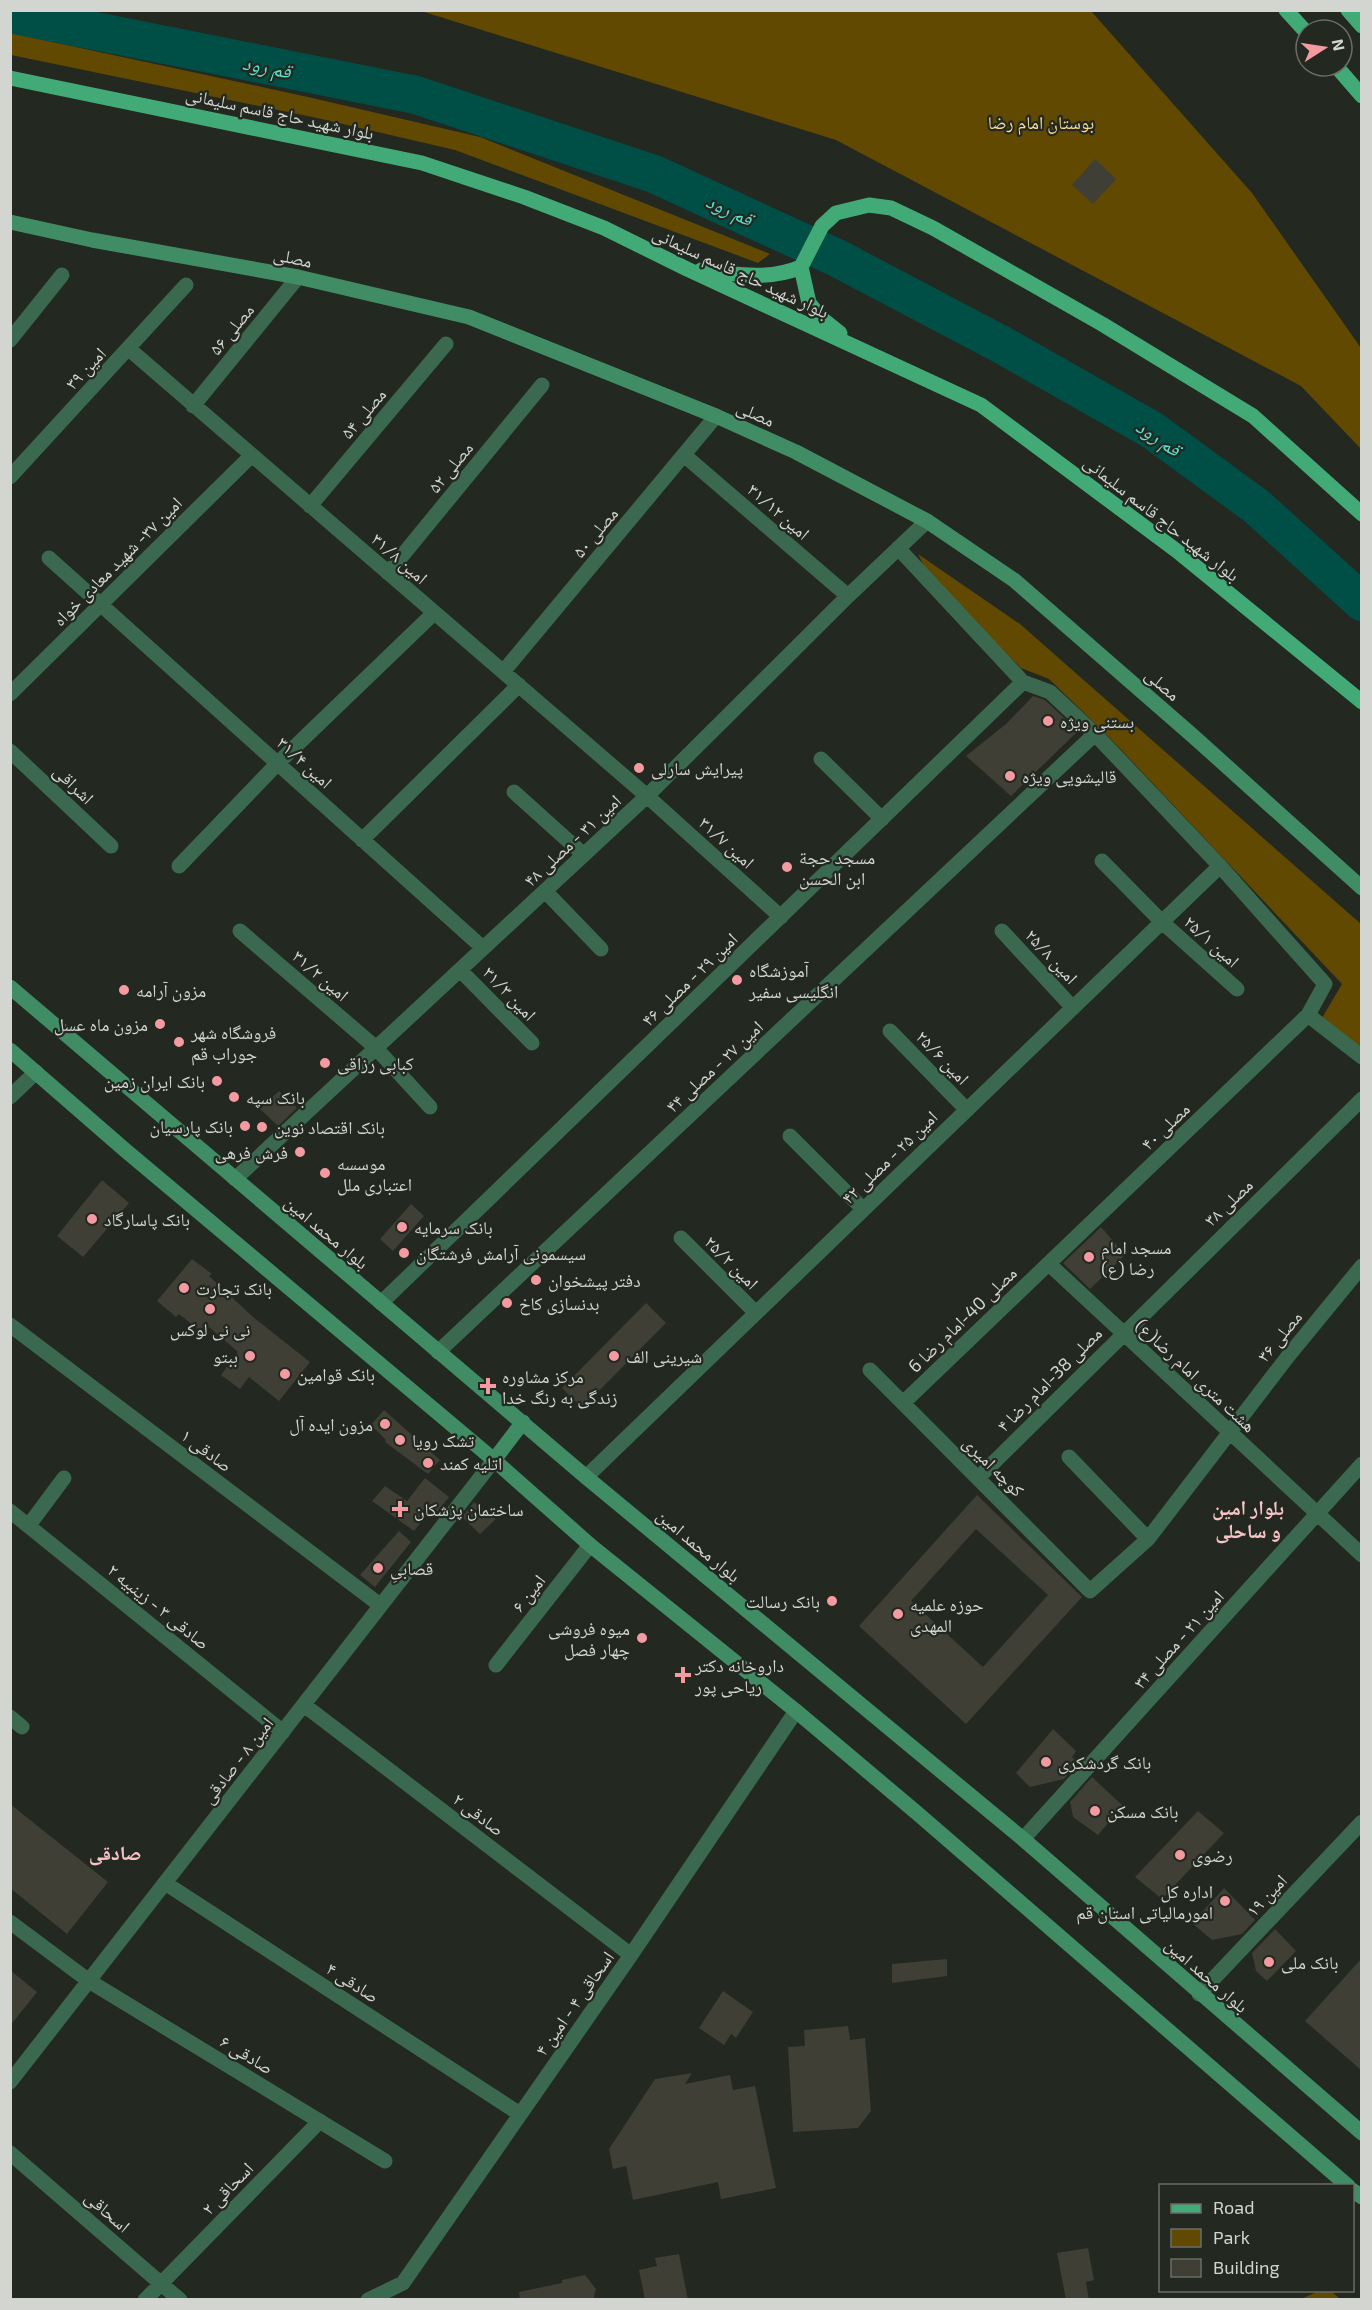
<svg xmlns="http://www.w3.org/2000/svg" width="1372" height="2310" font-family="'Exo 2','Noto Naskh Arabic',sans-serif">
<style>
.green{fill:#614902}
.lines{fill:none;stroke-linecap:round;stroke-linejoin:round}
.river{stroke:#004f46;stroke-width:38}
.building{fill:#3f3f36;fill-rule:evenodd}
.minor{stroke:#3b694f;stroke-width:15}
.secondary{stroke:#408d65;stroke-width:15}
.primary{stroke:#42aa76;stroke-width:15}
.poi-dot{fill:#f49aa1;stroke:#232820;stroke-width:2}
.labels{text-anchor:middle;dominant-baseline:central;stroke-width:4.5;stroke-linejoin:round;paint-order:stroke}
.street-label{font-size:18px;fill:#d2d5d0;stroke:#232820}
.park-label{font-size:18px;fill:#fbdc97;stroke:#232820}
.poi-label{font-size:18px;fill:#d2d5d0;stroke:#232820;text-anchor:start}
.water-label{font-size:20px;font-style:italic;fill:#5edecb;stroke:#232820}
.neighbourhood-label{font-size:20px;font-weight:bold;fill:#f8c3c6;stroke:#232820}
</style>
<rect width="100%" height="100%" fill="#232820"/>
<path class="green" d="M421,11h670l161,182 109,155v101l-60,-63 -465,-246z
M11,33l297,64 172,40 290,117 -12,9 -303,-113 -138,-32 -306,-63z
M918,554l102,70 341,300v123l-39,-29 20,-34 -234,-248 -59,-57 -28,-11 -90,-88z
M1331,2291l9,8h-39l18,-8z"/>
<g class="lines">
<path class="river" d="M10,14l406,81 238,79 183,84 167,88 148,84 104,76 106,96"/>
</g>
<path class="building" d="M1095,159l21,20 -23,25 -21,-19z
M1033,696l12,4 33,31 -67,65 -45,-40 40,-32z
M279,1091l18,17 -19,18 -18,-17z
M102,1180l27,23 -46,54 -26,-21z
M411,1204l13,12 -31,35 -13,-12z
M1101,1227l24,28 -35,34 -27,-26z
M192,1259l20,15 -3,2 44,41 57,45 -31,39 -30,-24 -9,12 -19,-14 17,-23 -29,-25 -5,7 -25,-20 -3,3 -19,-16z
M646,1303l20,20 -84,85 -20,-20z
M384,1410l56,50 -12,14 -43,-32 1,-2 -15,-15z
M425,1478l24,19 -12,15 -5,-4 -18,23 -42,-30 13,-15 22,15z
M977,1495l105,102 -116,127 -107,-98zM976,1529l72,66 -65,72 -72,-66z
M474,1502l22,17 -16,15 -18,-17z
M399,1531l12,11 -36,45 -15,-12z
M1053,1729l23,22 -4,6 6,6 -14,16 -34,8 -14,-14z
M1092,1777l31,29 -25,29 -25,-18 -3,-15z
M10,1804l98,78 -41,52 -57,-46z
M1198,1811l26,22 -62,66 -27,-22z
M1224,1888l31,32 -13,14 -30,6 -20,-17z
M1275,1929l21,22 -29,30 -11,-10 -4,-18z
M1362,1958v113l-57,-50z
M947,1959v17l-55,7v-19z
M10,1970l27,22 -27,34z
M723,1991l30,21 -17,26 -5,-4 -7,11 -25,-17z
M848,2026l2,14 15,-2 6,73 -13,17 -65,4 -5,-85 17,-1 -1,-16z
M692,2073l-7,11 45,-9 3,15 22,-4 21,102 -55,11 -3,-17 -85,18 -7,-34 -13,3 -4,-20 46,-70z
M1088,2248l6,32 -8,2 3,18h-23l-9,-47z
M679,2254l9,46h-43l-6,-30 18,-4 -2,-8z
M585,2275l11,14 -3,11h-73l-1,-8 43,-9v-3z"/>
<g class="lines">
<path class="minor" d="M10,340l52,-65
M129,349l518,447 134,121
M193,406l105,-129
M684,455l164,141
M10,477l176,-192
M310,506l136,-162
M898,548l125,134 27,10 45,42 125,132 105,118 -17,31 54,42
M49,558l434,390
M388,573l154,-188
M503,672l213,-256
M10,694l241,-238
M10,751l101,95
M821,759l61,60
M514,792l70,63
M362,840l157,-155
M1102,861l60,61 75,67
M179,866l98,-102 157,-151
M545,891l56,58
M240,931l135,116 55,60
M1002,931l71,77
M460,970l72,73
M890,1031l77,79
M10,1097l26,-25
M790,1136l73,73
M235,1179l412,-383 201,-200 79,-75
M681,1238l75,75
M1049,1264l313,291
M381,1303l642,-621
M10,1325l370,280
M438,1352l657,-618
M870,1370l220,221 58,-52 141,-184 73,-89
M903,1403l405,-388
M1069,1457l79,82
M586,1477l634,-611
M978,1478l384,-379
M10,1511l273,221
M29,1525l35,-47
M496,1665l94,-120
M304,1705l327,250
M10,1717l12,10
M1023,1839l339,-375
M165,1883l355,231
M10,1922l79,59 296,180
M1199,1994l163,-172
M10,2082l484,-622
M10,2153l170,147
M145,2300l175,-179
M368,2300l35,-17 228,-328 165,-244"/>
<path class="secondary" d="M10,222l82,18 206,37 171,40 247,99 80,36 131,69 87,59 179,156 169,152
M10,987l576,490 437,362 339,294
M10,1050l115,100 369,310 96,85 206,166 121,102 431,373
M494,1460l29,-38
M1352,2190l10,7"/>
<path class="primary" d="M1286,10l20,22
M1348,10l14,16
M1336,66l26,30
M10,78l412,85 102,34 80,31 83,41 294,136 196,146 185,151
M701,270c35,4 67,11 100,-3
M840,333l-20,-16 -11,-14 -8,-36 21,-41 14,-13 33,-8 22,3 42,20 169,96 151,92 109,98"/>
</g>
<g class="poi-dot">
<circle cx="1048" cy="721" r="6"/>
<circle cx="639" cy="768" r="6"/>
<circle cx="1010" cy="776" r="6"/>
<circle cx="787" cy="867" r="6"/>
<circle cx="737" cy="980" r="6"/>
<circle cx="124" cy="990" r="6"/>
<circle cx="160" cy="1024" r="6"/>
<circle cx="179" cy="1042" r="6"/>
<circle cx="325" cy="1063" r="6"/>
<circle cx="217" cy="1081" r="6"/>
<circle cx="234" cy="1097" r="6"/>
<circle cx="245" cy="1126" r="6"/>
<circle cx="262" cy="1127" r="6"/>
<circle cx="300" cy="1152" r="6"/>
<circle cx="325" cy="1173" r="6"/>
<circle cx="92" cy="1219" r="6"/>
<circle cx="402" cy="1227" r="6"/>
<circle cx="404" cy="1253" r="6"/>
<circle cx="1089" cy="1257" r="6"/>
<circle cx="536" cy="1280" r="6"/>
<circle cx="184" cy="1288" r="6"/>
<circle cx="507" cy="1303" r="6"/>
<circle cx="210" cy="1309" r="6"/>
<circle cx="250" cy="1356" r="6"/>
<circle cx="614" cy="1356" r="6"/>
<circle cx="285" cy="1374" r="6"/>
<path d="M485 1377h6v6h6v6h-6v6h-6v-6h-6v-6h6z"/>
<circle cx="385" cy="1424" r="6"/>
<circle cx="400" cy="1440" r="6"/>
<circle cx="428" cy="1463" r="6"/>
<path d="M397 1500h6v6h6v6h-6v6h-6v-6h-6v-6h6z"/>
<circle cx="378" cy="1568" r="6"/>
<circle cx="832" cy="1601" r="6"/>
<circle cx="898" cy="1614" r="6"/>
<circle cx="642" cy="1638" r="6"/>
<path d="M680 1666h6v6h6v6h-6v6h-6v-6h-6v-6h6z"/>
<circle cx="1046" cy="1762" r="6"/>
<circle cx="1095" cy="1811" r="6"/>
<circle cx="1180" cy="1855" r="6"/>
<circle cx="1225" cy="1901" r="6"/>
<circle cx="1269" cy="1962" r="6"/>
</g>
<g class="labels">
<g class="street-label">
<text transform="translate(280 113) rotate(12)">بلوار شهید حاج قاسم سلیمانی</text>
<text transform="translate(293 257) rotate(12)">مصلی</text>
<text transform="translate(741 272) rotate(25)">بلوار شهید حاج قاسم سلیمانی</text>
<text transform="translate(231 329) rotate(-51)">مصلی ۵۶</text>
<text transform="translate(85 368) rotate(-47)">امین ۳۹</text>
<text transform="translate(363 413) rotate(-50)">مصلی ۵۴</text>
<text transform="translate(756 413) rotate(24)">مصلی</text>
<text transform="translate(450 467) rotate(-51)">مصلی ۵۲</text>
<text transform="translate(779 511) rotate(41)">امین ۳۱/۱۲</text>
<text transform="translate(1162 518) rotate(38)">بلوار شهید حاج قاسم سلیمانی</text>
<text transform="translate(595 532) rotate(-50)">مصلی ۵۰</text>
<text transform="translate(400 558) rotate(41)">امین ۳۱/۸</text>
<text transform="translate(117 561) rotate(-45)">امین ۳۷- شهید معادی خواه</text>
<text transform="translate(1163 684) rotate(41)">مصلی</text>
<text transform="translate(305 762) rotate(42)">امین ۳۱/۴</text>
<text transform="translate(74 784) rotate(44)">اشراقی</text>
<text transform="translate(572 840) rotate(-43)">امین ۳۱ - مصلی ۴۸</text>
<text transform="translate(727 842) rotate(42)">امین ۳۱/۷</text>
<text transform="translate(1212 941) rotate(42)">امین ۲۵/۱</text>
<text transform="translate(1052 956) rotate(47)">امین ۲۵/۸</text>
<text transform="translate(321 975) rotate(41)">امین ۳۱/۲</text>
<text transform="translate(689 979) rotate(-44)">امین ۲۹ - مصلی ۴۶</text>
<text transform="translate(510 993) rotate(46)">امین ۳۱/۳</text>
<text transform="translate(943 1057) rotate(46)">امین ۲۵/۶</text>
<text transform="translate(714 1066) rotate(-43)">امین ۲۷ - مصلی ۴۴</text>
<text transform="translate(1165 1126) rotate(-44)">مصلی ۴۰</text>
<text transform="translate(889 1157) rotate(-44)">امین ۲۵ - مصلی ۴۲</text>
<text transform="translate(1228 1202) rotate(-44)">مصلی ۳۸</text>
<text transform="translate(327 1232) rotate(40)">بلوار محمد امین</text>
<text transform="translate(732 1262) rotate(45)">امین ۲۵/۲</text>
<text transform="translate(962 1319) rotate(-44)">مصلی 40-امام رضا 6</text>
<text transform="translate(1279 1336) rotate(-51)">مصلی ۳۶</text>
<text transform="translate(1196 1375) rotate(43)">هشت متری امام رضا(ع)</text>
<text transform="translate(1049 1379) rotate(-45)">مصلی 38-امام رضا ۴</text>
<text transform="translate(207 1450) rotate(37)">صادقی ۱</text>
<text transform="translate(994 1466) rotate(45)">کوچه امیری</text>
<text transform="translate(699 1545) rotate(40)">بلوار محمد امین</text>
<text transform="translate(528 1593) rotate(-52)">امین ۶</text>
<text transform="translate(159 1606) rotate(39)">صادقی ۳ - زینبیه ۲</text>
<text transform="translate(1178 1639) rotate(-48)">امین ۲۱ - مصلی ۳۴</text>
<text transform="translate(237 1760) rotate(-52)">امین ۸ - صادقی</text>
<text transform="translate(479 1814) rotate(37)">صادقی ۲</text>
<text transform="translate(1266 1895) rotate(-47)">امین ۱۹</text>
<text transform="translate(1207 1975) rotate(41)">بلوار محمد امین</text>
<text transform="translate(353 1982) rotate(33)">صادقی ۴</text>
<text transform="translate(574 2003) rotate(-55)">اسحاقی ۴ - امین ۴</text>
<text transform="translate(247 2054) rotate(31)">صادقی ۶</text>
<text transform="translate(227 2188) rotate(-46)">اسحاقی ۲</text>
<text transform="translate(108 2211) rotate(41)">اسحاقی</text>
</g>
<g class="park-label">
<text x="1041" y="122">بوستان امام رضا</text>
</g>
<g class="poi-label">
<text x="1060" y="721">بستنی ویژه</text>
<text x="651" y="768">پیرایش سارلی</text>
<text x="1022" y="776">قالیشویی ویژه</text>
<text x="799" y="857">مسجد حجة<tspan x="799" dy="21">ابن الحسن</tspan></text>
<text x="749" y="970">آموزشگاه<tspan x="749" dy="21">انگلیسی سفیر</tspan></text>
<text x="136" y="990">مزون آرامه</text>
<text x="148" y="1024" text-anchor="end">مزون ماه عسل</text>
<text x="191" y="1032">فروشگاه شهر<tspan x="191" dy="21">جوراب قم</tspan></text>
<text x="337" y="1063">کبابی رزاقی</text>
<text x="205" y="1081" text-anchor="end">بانک ایران زمین</text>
<text x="246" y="1097">بانک سپه</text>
<text x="233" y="1126" text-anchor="end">بانک پارسیان</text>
<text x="274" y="1127">بانک اقتصاد نوین</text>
<text x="288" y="1152" text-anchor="end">فرش فرهی</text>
<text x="337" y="1163">موسسه<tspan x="337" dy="21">اعتباری ملل</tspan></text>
<text x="104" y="1219">بانک پاسارگاد</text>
<text x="414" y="1227">بانک سرمایه</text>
<text x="1101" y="1247">مسجد امام<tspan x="1101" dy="21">رضا (ع)</tspan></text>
<text x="416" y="1253">سیسمونی آرامش فرشتگان</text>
<text x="548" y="1280">دفتر پیشخوان</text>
<text x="196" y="1288">بانک تجارت</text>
<text x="519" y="1303">بدنسازی کاخ</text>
<text x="210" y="1329" text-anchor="middle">نی نی لوکس</text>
<text x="238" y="1356" text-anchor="end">ببتو</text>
<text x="626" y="1356">شیرینی الف</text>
<text x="297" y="1374">بانک قوامین</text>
<text x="502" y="1376">مرکز مشاوره<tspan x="502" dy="21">زندگی به رنگ خدا</tspan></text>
<text x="373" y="1424" text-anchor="end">مزون ایده آل</text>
<text x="412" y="1440">تشک رویا</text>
<text x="440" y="1463">اتلیه کمند</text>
<text x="414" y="1509">ساختمان پزشکان</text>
<text x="390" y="1568">قصابیِ</text>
<text x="820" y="1601" text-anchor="end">بانک رسالت</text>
<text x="910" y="1604">حوزه علمیه<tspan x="910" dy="21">المهدی</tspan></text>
<text x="630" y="1628" text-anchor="end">میوه فروشی<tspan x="630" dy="21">چهار فصل</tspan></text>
<text x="695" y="1665">داروخانه دکتر<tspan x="695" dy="21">ریاحی پور</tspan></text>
<text x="1058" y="1762">بانک گردشکری</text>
<text x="1107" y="1811">بانک مسکن</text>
<text x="1192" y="1855">رضوی</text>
<text x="1213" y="1891" text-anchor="end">اداره کل<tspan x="1213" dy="21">امورمالیاتی استان قم</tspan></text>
<text x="1281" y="1962">بانک ملی</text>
</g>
<g class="water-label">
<text transform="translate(267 66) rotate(11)">قم رود</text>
<text transform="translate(730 209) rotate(25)">قم رود</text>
<text transform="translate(1159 437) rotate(34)">قم رود</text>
</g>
<g class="neighbourhood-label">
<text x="1248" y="1507">بلوار امین<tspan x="1248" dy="23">و ساحلی</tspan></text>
<text x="115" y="1852">صادقی</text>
</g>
</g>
<rect width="1372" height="2310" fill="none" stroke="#d2d5d0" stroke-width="24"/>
<rect x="1159" y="2184" width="195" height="108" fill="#232820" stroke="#696d66" stroke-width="1.5"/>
<rect x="1171" y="2204" width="30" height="9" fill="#42aa76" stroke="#696d66" stroke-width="1.5"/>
<text x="1213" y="2214" font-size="18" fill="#d2d5d0">Road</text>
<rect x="1171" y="2229" width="30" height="18" fill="#614902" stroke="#696d66" stroke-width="1.5"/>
<text x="1213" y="2244" font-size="18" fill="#d2d5d0">Park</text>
<rect x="1171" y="2259" width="30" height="18" fill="#3f3f36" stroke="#696d66" stroke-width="1.5"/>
<text x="1213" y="2274" font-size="18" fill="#d2d5d0">Building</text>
<g transform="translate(1324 48) rotate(78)"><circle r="28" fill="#232820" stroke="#696d66" stroke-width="1.5"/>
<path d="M0-4.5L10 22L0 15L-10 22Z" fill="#f49aa1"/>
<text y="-9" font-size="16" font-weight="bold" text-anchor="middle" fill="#d2d5d0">N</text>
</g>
</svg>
